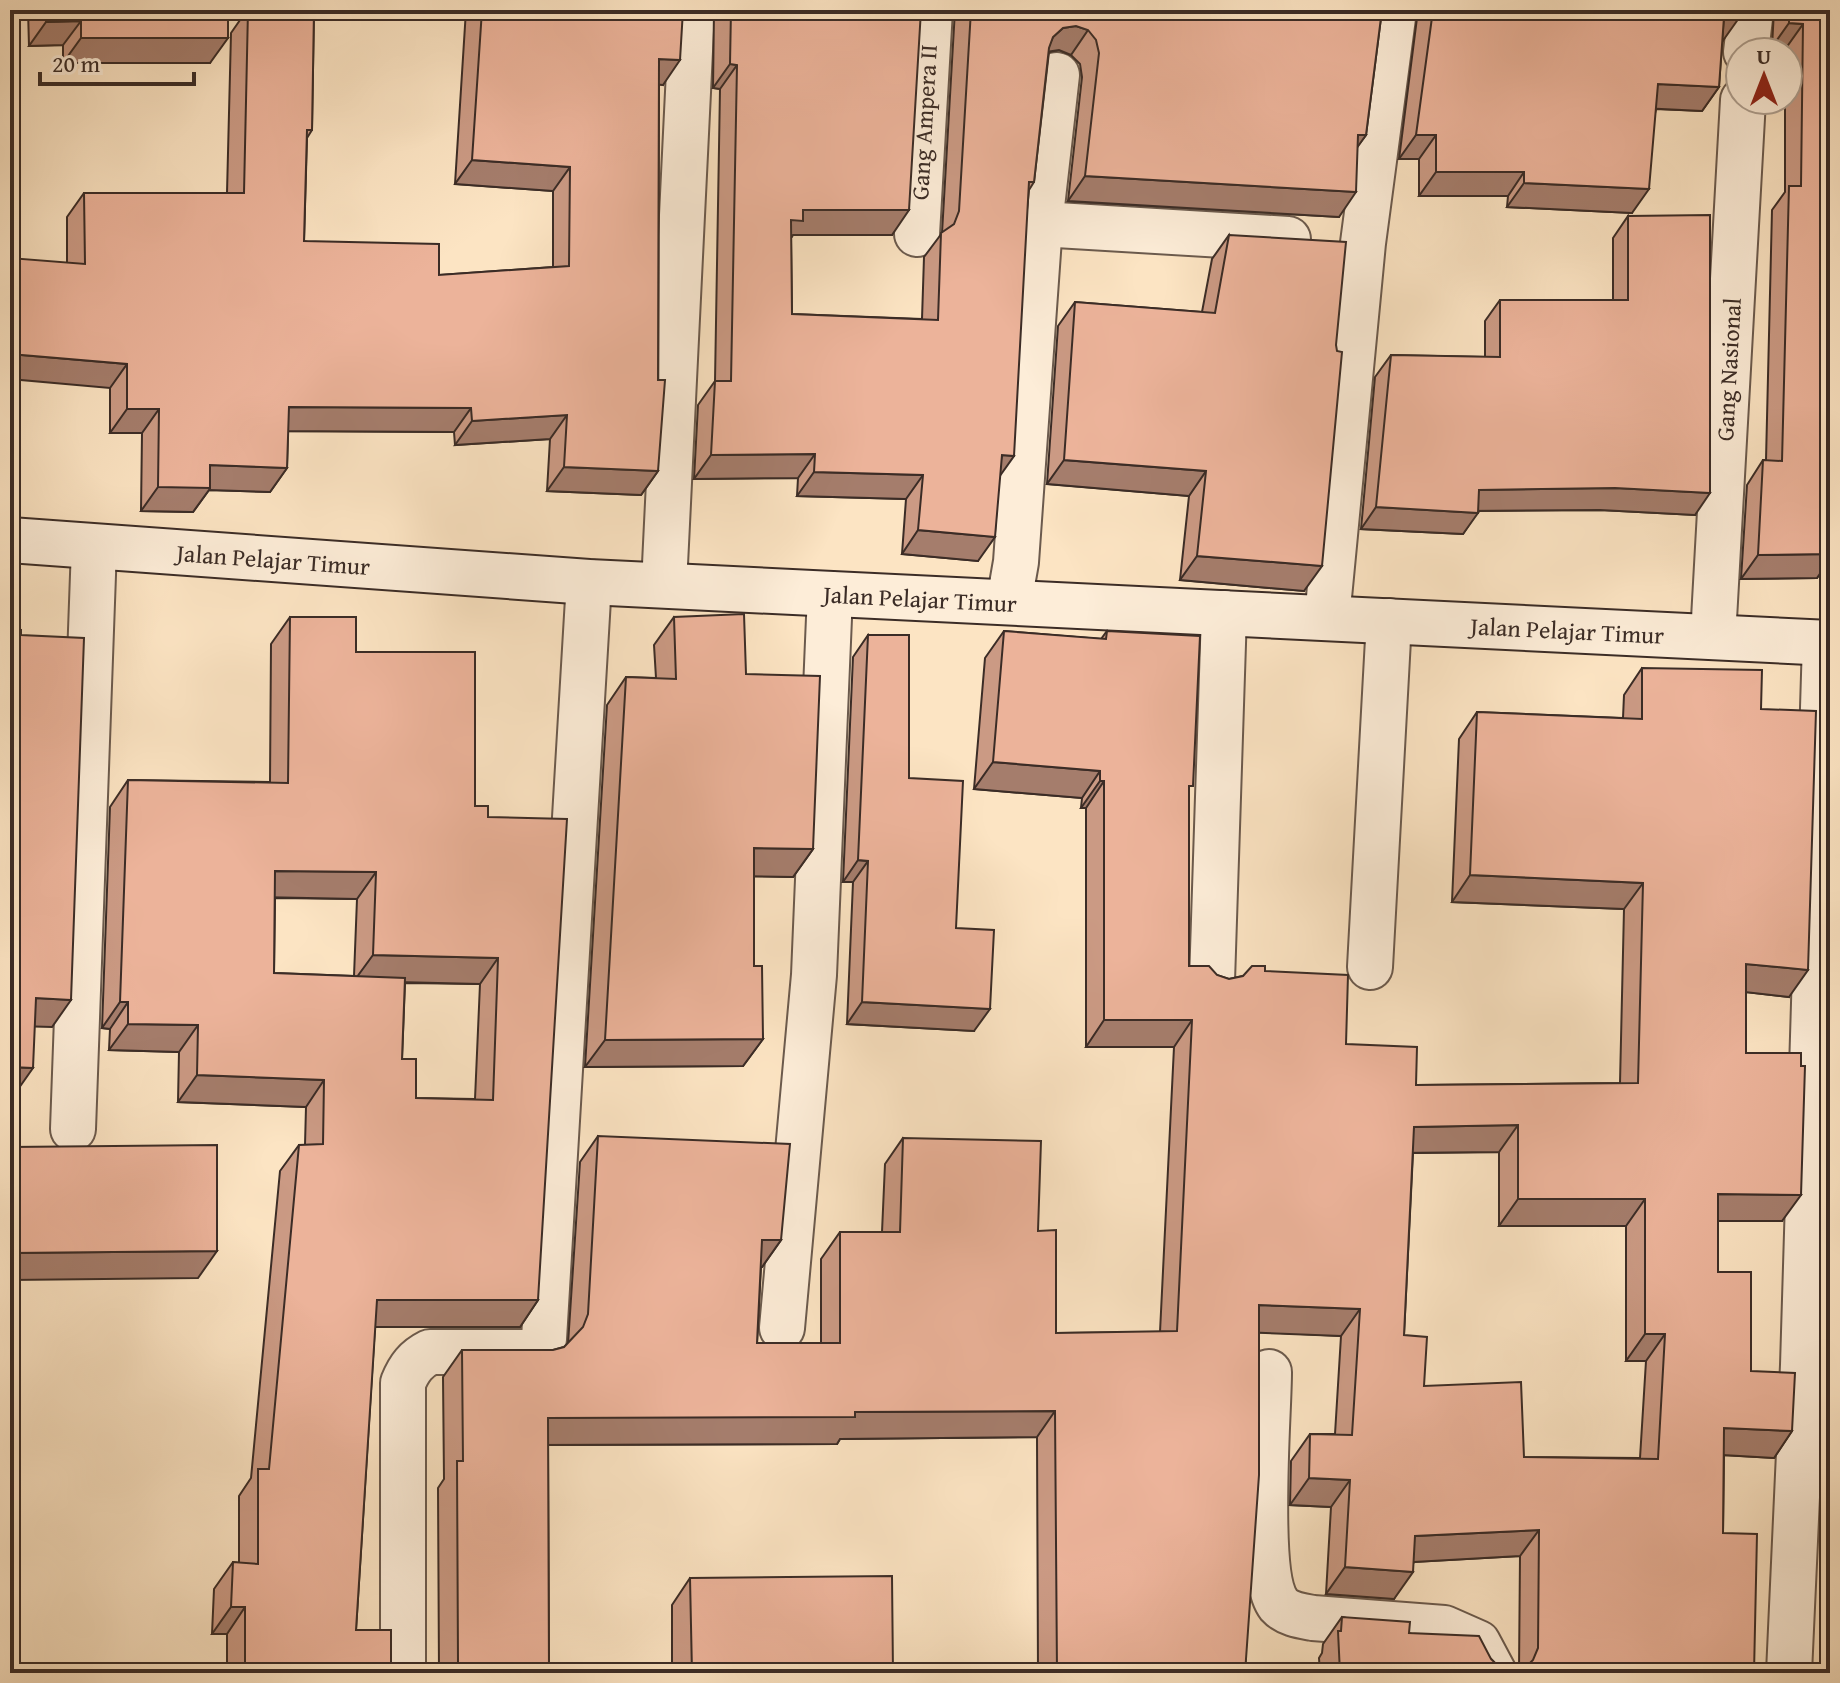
<svg xmlns="http://www.w3.org/2000/svg" width="1840" height="1683" font-family="'Gentium Book Plus',serif">
<style>
.lines{fill:none;stroke-linecap:round;stroke-linejoin:round}
.street-casing{stroke:#6b5a4d;stroke-width:48}
.secondary-casing{stroke:#3b2c26;stroke-width:48}
.street{stroke:#fdedd8;stroke-width:44}
.secondary{stroke:#fdedd8;stroke-width:44}
.wall{fill:#cb9a84;stroke:#3b2c26;stroke-width:2;fill-rule:evenodd}
.shaded-wall{fill:#a57d6c;stroke:#3b2c26;stroke-width:2}
.building{fill:#ecb39a;stroke:#3b2c26;stroke-width:2;fill-rule:evenodd}
.labels{text-anchor:middle;dominant-baseline:central;stroke-width:6;stroke-linejoin:round;paint-order:stroke}
.street-label{font-size:24px;fill:#3b2c26;stroke:#fdedd8}
</style>
<rect width="100%" height="100%" fill="#fce4c3"/>
<filter id="stains"><feTurbulence type="fractalNoise" baseFrequency=".0025" numOctaves="4"/><feColorMatrix values="0 0 0 0 .2 0 0 0 0 .09 0 0 0 0 .02 0 0 0 .5 -.17"/></filter>
<radialGradient id="worn" r=".72"><stop offset=".6" stop-color="#630" stop-opacity="0"/><stop offset="1" stop-color="#630" stop-opacity=".3"/></radialGradient>
<g class="lines">
<defs>
<g id="street">
<path d="M1746,52l5,-42"/>
<path d="M1040,224l248,15"/>
<path id="s1" d="M917,234l13,-224"/>
<path d="M664,585l28,-575"/>
<path d="M1009,602l7,-40 24,-338 17,-149"/>
<path d="M1327,618l36,-375 31,-233"/>
<path id="s2" d="M1713,637l30,-537"/>
<path d="M1370,967l19,-346"/>
<path d="M1212,981l12,-368"/>
<path d="M73,1129l21,-582"/>
<path d="M782,1328l32,-353 16,-381"/>
<path d="M1269,1372c0,45 -14,202 10,233 8,9 23,11 34,13l131,10 34,15 16,30"/>
<path d="M403,1673v-290c6,-15 13,-24 27,-31h104l10,-13 45,-757"/>
<path d="M1789,1673l14,-308 22,-723"/>
</g>
<g id="secondary">
<path id="s3" d="M10,540l579,42 1241,61"/>
</g>
</defs>
<use href="#street" class="street-casing"/>
<use href="#secondary" class="secondary-casing"/>
<use href="#street" class="street"/>
<use href="#secondary" class="secondary"/>
</g>
<path class="wall" d="M28,10h200l-18,53h-147v-18l-34,1z
M247,10h67l-2,120 -5,8 -3,103 135,34 114,-8v-76l-98,-7 11,-174h217l-20,75 -4,-1 -1,387 -17,24 -94,-4 3,-52 -95,6 -1,-13 -166,-1 -1,37 -17,24 -61,-2 -16,22 -52,-1 1,-78h-32v-45l-43,-125v-46l17,-24h143l4,-160z
M714,10h207l-29,225h-99l-2,3 1,76 130,5 2,-62 18,-24 13,-223h427l-16,125 -9,12 -18,70 -271,-16 14,-124 -2,-13 -9,-9 -12,-5 -10,2 -15,130 -5,8 -29,285 -22,86 -76,-7 4,-55 -109,-3 1,-18 -104,1 4,-74 17,-24 5,-292 -7,-1z
M1418,10h322l-18,32 -3,45 -17,24 -46,-2 -24,104 -125,-6 1,-11h-89v-37h-20z
M1774,10h56v549l-13,19 -76,1 6,-94 16,-25h3l6,-250 13,-18v-92h3v-48h-2v-4l-14,-1z
M1628,216l67,299 -95,-5 -122,1 -15,23 -102,-5 14,-152 16,-22 94,2v-36l15,-21h113v-62z
M1229,235l75,356 -124,-11 9,-84 -142,-12 11,-158 17,-24 127,10 10,-53z
M290,617l66,35 119,154 13,11 50,483 -18,27h-145l-19,303 35,41 -1,2h-163v-39h-15l2,-45 19,-27 6,1v-67l12,-18 29,-307 19,-26h6l1,-38 -128,-5 1,-50 -70,-2 1,-21 -8,-1 8,-221 18,-27 142,2 1,-138zM275,898l82,1 -3,77 -80,-3zM405,983l75,1 -5,115 -59,-1 -14,-39z
M674,617l72,57 67,175 -20,28 -39,-1v90l9,73 -20,27 -158,1 22,-362 19,-28 30,1 -2,-33z
M1004,631l97,8 6,-8 82,161v174l40,13 36,-8 81,73 70,41 204,-2 4,-174 -172,-7 7,-163 18,-27 146,6 1,-23 18,-27 119,41 28,288 -43,-5v61l36,168h-64v51l33,99 41,60 -18,27 -50,-3 -1,78 31,140h-434l-1,-15 3,-5 1,-9 19,-27 67,16 82,26 8,8 12,4 8,-1 1,-114 -106,6 -20,37 -68,-5 5,-87 -41,-2 1,-44 19,-27h25l6,-98 -82,-4 -14,341h-207l-1,-236 -197,2 -3,5 -289,1 1,228h-110l-1,-185 6,-9 -1,-102 19,-27h91l11,-3 4,-3 12,-182 18,-26 183,104 -19,27h-1l-4,76h64v-84l19,-27h42l3,-68 18,-26 135,93 18,102 104,-1 14,-285h-88v-239h-5l1,-10 -108,-9 11,-131zM1499,1152v74h127v135h20l-6,97 -116,-1 -100,-71 -20,-51 9,-182z
M868,635l41,143 47,150 18,103 -127,-7 6,-142h-10l10,-225z
M1830,1397v276h-8v-22l5,-7 -7,-104 6,-138z
M690,1578l203,95h-221v-68z"/>
<path class="shaded-wall" d="M1724,17l15,1 -17,24z
M81,21l-18,24 -34,1 17,-24z
M1789,23l14,1 -17,24 -14,-1z
M1076,26l12,4 -17,25 -12,-5 -13,2 7,-15 10,-9z
M81,38h147l-18,25h-147z
M659,59l21,1 -17,25 -21,-2z
M730,64l7,1 -17,24 -7,-1z
M1658,84l61,3 -17,24 -61,-3z
M1358,135h8l-17,24z
M1416,135h20l-17,24h-20z
M472,160l98,7 -17,24 -98,-7z
M1436,172h88l-16,24h-89z
M1085,176l271,16 -17,25 -271,-16z
M1524,183l125,6 -17,24 -125,-6z
M803,210h106l-17,25h-99l-7,10 5,-25z
M10,354l117,10 -17,24 -100,-9z
M289,407l182,1 -17,24 -182,-1z
M127,409h32l-17,24h-32z
M567,415l-17,24 -95,6 17,-24z
M815,454l-17,24 -104,1 17,-24z
M1002,455l12,1 -17,24z
M1064,460l142,11 -17,25 -142,-12z
M210,465l77,3 -17,24 -61,-2 -16,22 -52,-1 17,-24z
M564,467l94,4 -17,24 -94,-4z
M814,472l109,3 -17,24 -109,-3z
M1615,488l95,5 -15,22 -95,-5 -136,1 15,-21z
M1376,507l102,6 -15,21 -102,-5z
M918,530l77,7 -17,24 -76,-7z
M1830,554v5l-13,19 -76,1 17,-24z
M1197,556l125,10 -18,25 -124,-11z
M993,762l107,9 -18,27 -108,-9z
M1100,781h4l-18,27h-5z
M754,848l59,1 -20,28 -58,-1z
M858,860l10,1 -15,21h-10z
M275,871l101,1 -19,27 -100,-2z
M1470,875l173,8 -19,26 -172,-7z
M373,955l125,3 -18,26 -126,-3z
M1746,964l62,6 -19,27 -62,-7z
M36,998l35,2 -19,27 -35,-1z
M120,1002h8l-18,27 -8,-1z
M862,1002l128,7 -16,22 -127,-7z
M1104,1020h88l-18,27h-88z
M128,1024l70,1 -19,27 -70,-2z
M763,1039l-20,27 -158,1 20,-27z
M10,1067l23,1 -19,27h-4z
M197,1075l127,5 -18,27 -128,-5z
M1518,1125l-19,27 -104,1 19,-26z
M1718,1194l83,1 -19,26h-83z
M1518,1199h127l-19,27h-127z
M762,1240h19l-19,27 -18,-1z
M217,1251l-19,27 -188,2v-27z
M377,1300h161l-18,27h-162z
M1259,1305l101,4 -19,27 -100,-4z
M1645,1334h20l-19,27h-20z
M1055,1411l-18,26 -197,2 -3,5 -308,1 19,-27 307,-6z
M1724,1428l68,3 -18,27 -69,-4z
M1309,1478l41,2 -19,27 -41,-2z
M1539,1530l-19,26 -124,7 19,-27z
M1345,1567l68,5 -19,27 -68,-5z
M231,1607h14l-18,27h-15z
M458,1663h18l-7,10h-19z"/>
<path class="building" d="M46,10h182v28h-147v-17l-35,1z
M248,10h66l-2,120h-5l-3,111 135,3v31l130,-9 1,-99 -98,-7 10,-150h201l-3,50 -21,-1 -1,321h7l-7,91 -94,-4 3,-52 -95,6 -1,-13 -182,-1 -2,61 -77,-3v23l-52,-1 1,-78h-32v-45l-117,-10v-96l75,6 -1,-71h160z
M731,10h190l-12,200h-106v11l-12,-1 1,94 146,6 3,-87 13,-9 5,-13 12,-201h411l-16,125h-8l-2,57 -271,-16 14,-123 -3,-13 -8,-10 -12,-4 -13,2 -10,9 -4,11 -15,134h-5l-15,274 -12,-1 -7,82 -77,-7 5,-55 -109,-3 1,-18 -104,1 4,-74h16l6,-316 -7,-1z
M1433,10h307l-1,8 -15,-1 -5,70 -61,-3 -9,105 -125,-6v-11h-88v-37h-20z
M1789,10h41v544l-72,1 5,-95 19,1 7,-275h12l2,-162 -14,-1z
M1710,215v278l-95,-5 -136,2 -1,23 -102,-6 15,-152 109,2v-57h128v-84z
M1229,235l117,7 -10,103 1,6 5,1 -20,214 -125,-10 9,-85 -142,-11 11,-158 140,11z
M744,614l2,60 74,2 -7,173 -59,-1v118h8l1,73 -158,1 21,-363 50,2 -2,-62z
M290,617h66v35h119v154h13v11l79,2 -29,481h-161l-21,330h35v41h-20v2h-126v-66h-14l2,-45 25,2v-95h11l30,-324 24,-1 1,-64 -127,-5 1,-50 -70,-1v-22h-8l8,-222 160,3zM275,871l101,1 -3,83 125,3 -5,142 -77,-2v-39h-14l3,-81 -131,-5z
M10,629l11,1v5l63,3 -13,362 -35,-2 -3,70 -23,-1z
M1004,631l102,8 1,-8 93,5 -7,150h-4v180h20l8,9 12,4 14,-3 9,-10h13v5l83,4 -2,69 71,3 -1,38 222,-2 5,-200 -173,-8 7,-163 165,7v-51l120,2 -1,39 55,2 -8,259 -62,-6v89h55v13h4l-4,129 -83,-1v78h33v99l44,2 -3,58 -68,-3 -1,105 34,1 -3,139h-414l-2,-42h3l1,-14 68,5 -1,11 70,3 12,23 8,8 12,4 13,-2 9,-9 5,-12 1,-118 -124,6 -2,36 -68,-5 5,-87 -41,-2 1,-44 42,1 8,-126 -101,-4v170l-14,198h-188l-2,-262 -200,1v5l-307,1 1,255h-73v-10h-18l-1,-202h6l-1,-111h91l11,-3 19,-20 5,-13 10,-178 192,8 -9,96h-19l-5,103h83v-111h60l3,-94 138,3 -3,90 18,-1v103l121,-2 15,-311h-88v-239h-4v-10l-107,-9zM1518,1125v74h127v135h20l-7,125 -134,-2 -3,-75 -97,4 3,-49 -23,-2 10,-208z
M868,635h41v143l54,3 -7,147 38,2 -4,79 -128,-7 6,-141 -10,-1z
M217,1145v106l-207,2v-106z
M892,1576l1,97h-201l-2,-95z"/>
<g class="labels">
<g class="street-label">
<text stroke="none"><textPath href="#s1" startOffset="112">Gang Ampera II</textPath></text>
<text stroke="none"><textPath href="#s2" startOffset="268">Gang Nasional</textPath></text>
<text stroke="none"><textPath href="#s3" startOffset="264">Jalan Pelajar Timur</textPath></text>
<text stroke="none"><textPath href="#s3" startOffset="912">Jalan Pelajar Timur</textPath></text>
<text stroke="none"><textPath href="#s3" startOffset="1560">Jalan Pelajar Timur</textPath></text>
</g>
</g>
<rect width="1840" height="1683" fill="none" stroke="#fce4c3" stroke-width="40"/>
<rect x="12" y="12" width="1816" height="1659" fill="none" stroke="#3b2c26" stroke-width="4"/>
<rect x="20" y="20" width="1800" height="1643" fill="none" stroke="#3b2c26" stroke-width="2"/>
<g transform="translate(1764 76)"><circle r="38" fill="#fdedd8" stroke="#afa091" stroke-width="2"/>
<path d="M0-6L14 30L0 20L-14 30Z" fill="#8f2418"/>
<text y="-12" font-size="22" font-weight="bold" text-anchor="middle" fill="#3b2c26">U</text>
</g>
<path d="M40 72v12h154v-12" fill="none" stroke="#3b2c26" stroke-width="4"/>
<text x="52" y="72" font-size="24" fill="#3b2c26" stroke="#fdedd8" stroke-width="6" paint-order="stroke">20 m</text>
<rect width="100%" height="100%" filter="url(#stains)"/>
<rect width="100%" height="100%" fill="url(#worn)"/>
</svg>
